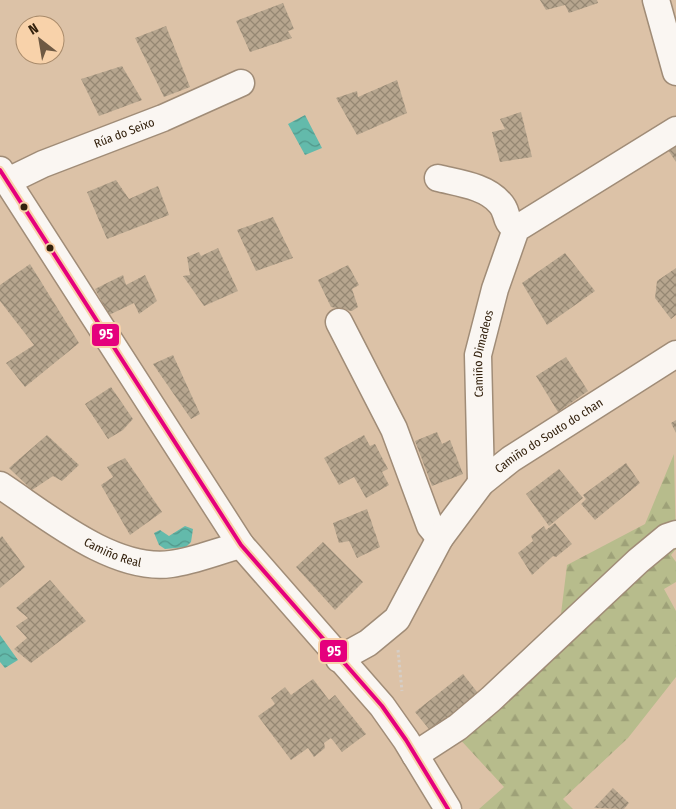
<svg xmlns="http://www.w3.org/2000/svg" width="676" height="809" font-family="'Fira Sans Condensed',sans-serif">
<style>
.forest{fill:url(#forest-firs)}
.water{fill:url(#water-waves)}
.building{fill:url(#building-cross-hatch)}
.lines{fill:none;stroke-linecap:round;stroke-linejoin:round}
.minor-casing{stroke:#a08c77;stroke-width:29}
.path{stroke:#d6cec6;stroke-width:3;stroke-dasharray:2.5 2.5;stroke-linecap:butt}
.minor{stroke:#faf6f2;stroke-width:26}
.bus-1-casing{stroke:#f8d2aa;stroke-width:8}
.bus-1{stroke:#e5007d;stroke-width:4}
.bus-dot{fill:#33210d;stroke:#f8d2aa;stroke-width:2}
.labels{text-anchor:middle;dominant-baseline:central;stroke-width:4;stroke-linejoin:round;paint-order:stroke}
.street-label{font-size:12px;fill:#33210d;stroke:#f8d2aa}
.line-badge{stroke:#f8d2aa;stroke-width:2}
.badge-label{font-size:14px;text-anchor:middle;font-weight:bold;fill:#fff}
</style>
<defs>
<pattern id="forest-firs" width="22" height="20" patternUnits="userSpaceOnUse" patternTransform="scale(1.25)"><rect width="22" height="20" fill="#b7bc8c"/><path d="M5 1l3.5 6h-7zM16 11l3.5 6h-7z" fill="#9ea178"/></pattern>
<pattern id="water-waves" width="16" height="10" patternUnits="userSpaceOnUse" patternTransform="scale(1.25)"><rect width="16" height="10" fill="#63baab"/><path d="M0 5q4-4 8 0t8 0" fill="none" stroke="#52978a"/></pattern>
<pattern id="building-cross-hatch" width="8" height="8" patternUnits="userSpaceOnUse" patternTransform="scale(1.25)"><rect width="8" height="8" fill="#b7a68f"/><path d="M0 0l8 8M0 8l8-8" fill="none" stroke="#958773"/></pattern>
</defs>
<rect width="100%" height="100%" fill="#dcc2a7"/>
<path class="forest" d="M674,454l2,95 -5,6 5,7v20l-12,7 12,22v66l-48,61 -65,61 10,10h-94l25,-22 -48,-52 104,-113 7,-57 78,-41z"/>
<path class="water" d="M305,115l17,33 -17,7 -17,-31z
M185,526l8,3 -2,13 -5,5 -21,2 -6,-4 -5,-12 6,-3 9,6z
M0,635l18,25 -13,8 -5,-6z"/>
<path class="building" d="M540,0h57l1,3 -29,10 -4,-8 -19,5z
M283,3l11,26 -6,2 4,7 -42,14 -14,-31z
M166,26l24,61 -26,10 -29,-59z
M122,66l20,34 -43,16 -18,-37z
M397,80l10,33 -50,22 -21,-37 21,-7 1,6z
M521,112l11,45 -32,5 -8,-30 13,-3 -5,-10z
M676,139v23l-10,-15z
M116,180l13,19 29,-13 11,29 -62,24 -20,-47z
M273,217l20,41 -37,13 -19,-41z
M218,248l20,43 -34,15 -21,-30 7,-1 -3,-18 12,-5 2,4z
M565,253l30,38 -48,34 -25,-42z
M30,264l49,79 -54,44 -19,-24 28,-18 -34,-44v-16z
M348,265l11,20 -7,4 6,18 -6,4 -21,-4 -13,-27z
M676,268v47l-5,4 -16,-21 2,-17z
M123,275l3,10 19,-10 12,26 -18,13 -5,-11 -25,12 -14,-26z
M173,355l27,59 -9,5 -38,-55z
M566,357l22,34 -30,21 -22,-36z
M111,387l22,32 -10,11 -15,9 -23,-35z
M676,420v13l-5,-10z
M437,432l5,12 8,-4 13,34 -31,12 -17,-45z
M47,435l32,30 -17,16 -9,-5 -21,14 -23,-22z
M364,435l6,11 5,-2 13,25 -6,3 7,13 -23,13 -12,-21 -15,8 -15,-27z
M125,458l37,54 -32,23 -29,-50 12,-8 -6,-10z
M626,463l14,20 -45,37 -14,-16 5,-5 -3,-4z
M559,469l24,29 -34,28 -23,-32z
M367,509l13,38 -23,11 -8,-17 -10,2 -6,-20z
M555,523l17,21 -16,13 -3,-1 -21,19 -14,-22 15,-12 -2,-5 13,-10 2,4z
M2,536l23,31 -25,21v-50z
M323,542l40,40 -28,28 -39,-43z
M50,580l36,41 -55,42 -17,-14 13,-11 -11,-12 12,-8 -12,-10z
M463,674l22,28 -47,38 -23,-28z
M313,679l16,21 6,-5 31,39 -24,18 -11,-14 -7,5 1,5 -11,9 -6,-9 -17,12 -33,-44 17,-12 -4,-6 14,-11 6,8z
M613,788l16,15 -5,6 -30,-1z"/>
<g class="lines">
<defs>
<g id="minor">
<path d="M656,0l20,72"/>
<path d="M0,170l241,375 141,161 24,34 42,69"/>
<path d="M438,178c20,5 48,8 62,25 9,9 3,17 16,26"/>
<path id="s1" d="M8,181l35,-17 120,-46 78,-35"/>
<path d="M339,322l55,107 36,97 10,12"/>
<path id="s2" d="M481,483l-3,-128 17,-66 21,-60 160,-99"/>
<path id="s3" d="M0,485c46,30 113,87 171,79 23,-3 47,-13 70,-19"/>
<path id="s4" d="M339,659l29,-16 29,-24 43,-81 41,-55 30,-24 165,-105"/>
<path d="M415,755l43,-28 33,-28 147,-138 29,-24 9,-3"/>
</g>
</defs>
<use href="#minor" class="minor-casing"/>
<path class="path" d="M398,650l4,41"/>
<use href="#minor" class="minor"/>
<defs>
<path id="bus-1" d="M0,170l241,375 141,161 24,34 42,69"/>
</defs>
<use href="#bus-1" class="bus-1-casing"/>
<use href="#bus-1" class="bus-1"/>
</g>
<g class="bus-dot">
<circle cx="24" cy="207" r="4.5"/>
<circle cx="50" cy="248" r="4.5"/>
</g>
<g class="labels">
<g class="street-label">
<text stroke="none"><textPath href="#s1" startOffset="126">Rúa do Seixo</textPath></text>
<text stroke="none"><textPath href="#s2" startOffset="130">Camiño Dimadeos</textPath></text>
<text stroke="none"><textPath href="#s4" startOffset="314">Camiño do Souto do chan</textPath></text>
<text stroke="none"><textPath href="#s3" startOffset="132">Camiño Real</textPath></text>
</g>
</g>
<g class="line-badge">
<rect x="91" y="323" width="29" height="24" rx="5" fill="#e5007d"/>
<rect x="319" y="639" width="29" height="24" rx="5" fill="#e5007d"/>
</g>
<g class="badge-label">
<text x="106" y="339">95</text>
<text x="334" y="656">95</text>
</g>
<g transform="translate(40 40) rotate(329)"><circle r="24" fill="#f8d2aa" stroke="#a98b6b"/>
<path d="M0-4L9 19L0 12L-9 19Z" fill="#6e5943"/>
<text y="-8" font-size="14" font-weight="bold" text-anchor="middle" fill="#33210d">N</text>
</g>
</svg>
